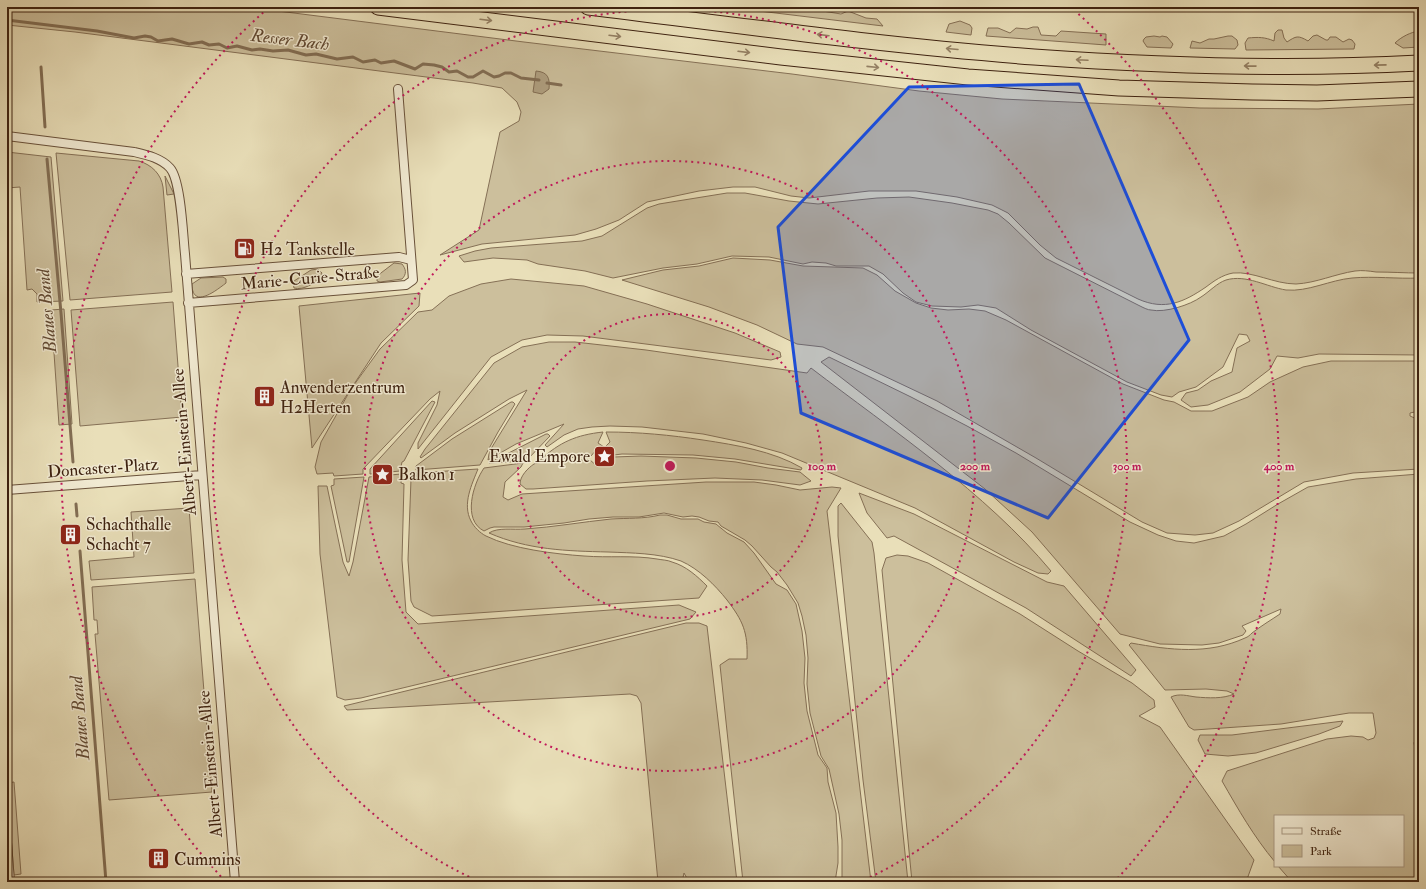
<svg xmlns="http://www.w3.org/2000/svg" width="1426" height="889" font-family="'IM FELL Double Pica',serif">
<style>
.green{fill:#ccbf9c;stroke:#857056}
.water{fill:#af9f80;stroke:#826d53}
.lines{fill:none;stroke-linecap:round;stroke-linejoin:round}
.stream{stroke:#826d53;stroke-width:3}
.street-casing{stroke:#69513a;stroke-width:10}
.highway-casing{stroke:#3e2210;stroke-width:17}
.street{stroke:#f1ead2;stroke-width:8}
.highway{stroke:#e9dfb9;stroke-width:15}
.oneway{stroke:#948064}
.marked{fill:#1d4ed8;fill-opacity:0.2;stroke:#1d4ed8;stroke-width:3;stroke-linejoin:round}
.ring{fill:none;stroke:#c2185b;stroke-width:2;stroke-dasharray:2 4}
.labels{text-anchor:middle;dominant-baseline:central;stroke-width:3;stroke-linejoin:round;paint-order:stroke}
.poi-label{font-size:17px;fill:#3e2210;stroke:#f1ead2;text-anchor:start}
.street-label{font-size:17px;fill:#3e2210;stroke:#f1ead2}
.water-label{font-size:18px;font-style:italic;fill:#604832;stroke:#f1ead2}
.centre{fill:#c2185b;stroke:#f1ead2;stroke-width:2}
.ring-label{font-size:12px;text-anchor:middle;font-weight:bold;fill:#c2185b;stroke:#f1ead2;stroke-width:3;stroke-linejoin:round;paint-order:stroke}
</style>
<rect width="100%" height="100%" fill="#e9dfb9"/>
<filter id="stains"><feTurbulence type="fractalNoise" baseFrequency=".005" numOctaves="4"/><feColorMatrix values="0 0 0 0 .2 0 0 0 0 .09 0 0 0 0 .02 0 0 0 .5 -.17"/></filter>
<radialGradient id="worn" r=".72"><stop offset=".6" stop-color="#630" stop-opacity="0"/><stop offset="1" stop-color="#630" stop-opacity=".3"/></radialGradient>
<path class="green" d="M7,7h239l278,35 268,32 127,17 83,8 198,9 118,1 101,-5v169c-14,0 -28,-1 -43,-1 -7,-1 -14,-2 -21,-1 -20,3 -39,12 -59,13 -22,0 -43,-13 -63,-11 -11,2 -19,8 -27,14 -22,15 -41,24 -68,12l-82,-41 -16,-13 -32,-32 -16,-8 -35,-8 -41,-6h-47l-60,7 -18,-2 -36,-9h-22l-34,4 -52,11 -28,18 -23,9 -21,6 -93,9 -42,11 39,-25 21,-98 19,-11 2,-9 -4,-10 -15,-14 -29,-5 -398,-51 -68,-7z
M726,7h72l43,7 7,-3 18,7 11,1 6,7z
M960,21l10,4 2,3 -1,7 -25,-3 3,-8z
M1033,27h5l3,8 15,1 5,-5 45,3v11l-120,-9 2,-8h10l12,5 6,-5 11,1z
M1278,30h4l2,8 3,4c9,-6 11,-7 21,-1l5,-5 4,-1 9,5h2l2,-3h6l7,5 6,-3 3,1 3,4 -1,5 -108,1 -1,-7 3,-5c10,-1 17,-1 26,3l1,-8z
M1419,31v16l-16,1 -8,-5c6,-6 16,-11 24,-12z
M1154,36l6,1 2,-1 5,1 6,7 -2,4 -24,-1 -4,-6 1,-2 2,-2z
M1228,36h4l5,4 1,5 -3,4 -45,-1 2,-7 8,2 9,-4h5z
M7,152l44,5 12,144 -26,1v-8l-5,-5 -5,1 -7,-103 -13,1z
M56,153l83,8c13,4 22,13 24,26l9,105 -102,8z
M165,176l9,18 -7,1z
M727,193h18l44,8 29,3 59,-6 32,-1 43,6 36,7 10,4 11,9 36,35 95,48c4,2 8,4 11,4 14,3 39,-5 50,-13 8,-5 16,-14 25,-17 20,-6 41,7 60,10 22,2 44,-10 66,-12 22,-2 45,1 67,0v77l-100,-1 -21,4 -21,-2 -7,13 -30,23 -32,13 -17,2 -10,-7 5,-7 12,-3 13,-9 21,-9 5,-24 13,-7 -3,-6 -8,-1 -16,33 -27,20 -17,5 -7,5 -11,-2 -34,-13 -96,-52 -35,-22 -18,-3 -17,2 -29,-1 -16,-4 -13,-9 -20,-19 -14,-8h-33l-10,-3 -14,-1 -9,2 -34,-7 -37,-1 -35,8 -34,4 -50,10 -28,-7 -47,-7 -11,-4 -34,-2 -29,4 -5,-6 16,-5 16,-3 91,-7 20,-5 45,-28 12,-4z
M733,258l37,2 33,6 60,2 14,7 18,16 21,12 15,5 17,2 21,-1 16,2 21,9 117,64 41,16 10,2 17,9h21l36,-14 22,-15 33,-15 28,-6h88v50l-9,2v3l9,4v49l-66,4 -49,9 -65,39 -26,12 -18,2 -28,-2 -25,-11 -106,-64 -99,-57 -114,-54 -26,-3 -40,-19 -48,-18 -87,-27 41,-10 36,-4z
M394,263l8,1c4,5 5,10 0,15l-22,3 -3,-1v-5z
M318,269l4,4c-3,9 -19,18 -28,15l-1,-5 1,-2 17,-11z
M223,277l3,2v4c-9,7 -34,27 -34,1l9,-6z
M511,279l73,7 63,18 88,29 45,19 1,5 -10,3 -188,-24 -36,-1 -25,5 -31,17 -73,92v-6l19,-38 3,-14 -10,8 -67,70v5l-29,2 -1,-3 -16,1 -2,-7 6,-25 30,-53 29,-40 38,-37 14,-2 17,-14 32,-12z
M420,293l-1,13 -38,37 -69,105 -13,-142z
M173,302l9,115 -102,9 -9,-116z
M64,309l8,115 -13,1 -8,-115z
M549,342h26l71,8 161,23 4,-5c81,62 174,124 240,203l-3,3 -10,-1 -24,-11 -99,-54 -133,-55 -36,-10 -43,-9 -61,-7 -32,-1 -18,1 -14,2 -14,6 -17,12 -2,-2 19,-21 -48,20 -28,16 1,-6 3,-7 35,-57 -18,9 -54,34 -34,25 -1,-1 5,-8 69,-86 28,-16z
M829,357l82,40 56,29 49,27 114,69 28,13 18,6 18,2 30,-7 22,-12 32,-20 30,-17 48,-8 63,-5v254l-5,15 3,17 -2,51 4,71h-127l-14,-16h125v-50h-128v46c-21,-25 -37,-53 -53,-81l5,-10 100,-32 24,-3 12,1 5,3 6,-2 2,-5 -3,-20h-24l-68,11 -87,6 -5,-3 -18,-30c8,-4 17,-1 25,0 12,1 27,2 38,-3l-7,-3 -21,-2 -41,1 -36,-45 2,-2c39,7 77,12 114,-5 3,-1 5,-3 7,-5 9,-7 19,-13 28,-19l1,-5 -39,17 4,5 -3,4 -24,8 -17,2 -42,-1 -40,-10 -88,-102 -47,-43 -164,-127z
M432,401l3,1 -31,59 -2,1 -2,9 -30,3v-5z
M511,402h2l2,2 -17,28 -18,33 -64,5v-4l36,-27z
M603,432l-5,11 6,4v2h-7l-6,7 -51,4c20,-18 36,-25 63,-28z
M606,432c33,0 64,3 97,8 33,5 70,11 99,28l-1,2 -66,-11 -42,-4 -71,-1 -8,1 -1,-7 -7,1v-3l4,-4z
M546,434h2l2,2 -24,25 -37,2z
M641,456l55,2 40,4 32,6 32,4 11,9 -11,4 -38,-5 -47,-2 -68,3 -114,8h-7l-6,-5c0,-8 8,-16 14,-20 6,-3 47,-4 56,-4l7,6 17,-1v-8z
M523,463l-2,4 -16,15 -2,15 5,3 14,-6 184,-12h48l22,3 24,5 32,-3 9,1 -14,23 44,371h-29v-42l-3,-26 -10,-45 -8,-13 -11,-43 -3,-29 1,-26 -2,-23 -4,-19 -4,-13 -11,-18 -10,-13 -6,-5 -19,-21 -7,-6 -24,-14 -3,-4 -9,-1 -10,-4 -7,-1 -9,1 -19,-4 -25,4h-26l-24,2 -25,4 -40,4h-30l-4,1 -6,3c-22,-11 -11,-47 0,-63z
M478,469c-6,15 -16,35 -7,52 3,6 9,12 15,15 26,13 69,18 98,20 25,2 49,-1 73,3 5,1 11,1 15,3 14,4 25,14 35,24l-8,12 -267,18 -18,-9 -3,-6 -3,-41 3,-81 6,-1 -1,-5z
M401,474l1,7h-1v2l3,1 -2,76 4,52 12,12 261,-19 17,7 -6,7 -329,79 -16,2 -8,-3 -17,-143 -2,-68h9l16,76 6,14 4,-14 16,-85z
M364,477l-15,85h-2l-16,-76 3,-1v-6z
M859,493l55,21 133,68 17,4 72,84 -5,6 -105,-68 -132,-72 -7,2 -20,-25z
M841,503l31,39 2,11 34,329h-32l-13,-102 -25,-244v-30z
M189,508l5,65 -103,7 -2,-19 45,-4 -3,-45z
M660,515h7l14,4h17l6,3 12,2 11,9 17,9 10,11 22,31 11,6 9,14 6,27 3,27 -1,25 3,28 11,44 9,13 1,14 8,31 2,34v16l-3,19h-92l-23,-217 9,-6h18c1,-27 -4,-38 -20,-59 -12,-15 -28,-31 -46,-39 -23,-8 -49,-8 -73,-9 -41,-1 -80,-2 -119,-19 9,-6 24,-3 36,-4 29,-2 57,-7 86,-10 16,-1 33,0 49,-4z
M897,555l11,1 20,7 92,51 58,37 54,32 22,17 1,7 -16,9 21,11 94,133 -8,22h-334l-30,-312 4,-12z
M195,579l17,213 -103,8 -14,-166h3l-1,-14h-3l-2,-33z
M686,623h13l8,3 30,256h-48l-5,-9 -2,9h-24l-17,-179 -4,-7 -7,-2 -283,16 -3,-4z
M1343,721l-3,5 -21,8 -63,19 -28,3 -23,-2 -7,-14 2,-5h32z
M14,782l7,92 -7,1 -7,-92z"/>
<path class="water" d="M536,71c12,1 14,7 13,18l-7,5 -9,-2z"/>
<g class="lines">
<path class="stream" d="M7,20l90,11 37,7 11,-2 6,1 7,4 14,-2 17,5 13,-2 7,3 10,-1 8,4 10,-2 15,4 8,-1 13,2 15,-1 18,5 10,-1 21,5 16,-2 10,5 12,-2 6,3 13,-2 21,8 8,-5 11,1 8,2 7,5 8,-1 11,6h5l10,-6 11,6 5,-1 6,-3h6l10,5 18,2
M41,67l4,60
M547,83l14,2
M47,159l14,154 12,149
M76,504l1,12
M80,551l26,331"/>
<defs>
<path id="street" d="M7,136l127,16c13,3 27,6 36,16 11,12 13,68 15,86l50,628
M186,274l213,-17 12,3
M188,303l218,-18 7,-5 -15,-191
M7,490l195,-15
M7,843l3,39"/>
<path id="highway" d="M378,7l403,50 187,20 151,11 133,4 65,1 102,-4
M588,7c148,18 297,39 446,50 128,9 257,13 385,6"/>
</defs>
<use href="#street" class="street-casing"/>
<use href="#highway" class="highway-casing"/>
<use href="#street" class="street"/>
<use href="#highway" class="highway"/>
</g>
<defs><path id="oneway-shaft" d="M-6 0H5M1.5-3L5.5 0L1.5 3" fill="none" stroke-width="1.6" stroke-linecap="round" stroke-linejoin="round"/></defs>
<g class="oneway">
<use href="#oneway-shaft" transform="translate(486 20) rotate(7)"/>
<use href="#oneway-shaft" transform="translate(823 35) rotate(-173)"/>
<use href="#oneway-shaft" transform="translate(615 36) rotate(7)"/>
<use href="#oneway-shaft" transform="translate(952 49) rotate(-175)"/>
<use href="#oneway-shaft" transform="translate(744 52) rotate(7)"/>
<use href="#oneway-shaft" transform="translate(1082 60) rotate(-177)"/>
<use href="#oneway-shaft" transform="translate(1380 65) rotate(179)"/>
<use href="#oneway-shaft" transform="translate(1250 66) rotate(-179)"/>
<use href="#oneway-shaft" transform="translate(873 67) rotate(6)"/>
</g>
<path class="marked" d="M1079,84l110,256 -141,178 -247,-105 -23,-186 131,-140z"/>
<g class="ring">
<circle cx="670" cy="466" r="152"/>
<circle cx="670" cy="466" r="305"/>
<path d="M480 882A457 457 0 1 1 860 882"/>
<path d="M225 881A609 609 0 0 1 266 10M1074 10A609 609 0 0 1 1115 881"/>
</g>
<defs>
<symbol id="fuel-square" viewBox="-11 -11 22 22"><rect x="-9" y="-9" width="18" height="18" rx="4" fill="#8f2418" stroke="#f1ead2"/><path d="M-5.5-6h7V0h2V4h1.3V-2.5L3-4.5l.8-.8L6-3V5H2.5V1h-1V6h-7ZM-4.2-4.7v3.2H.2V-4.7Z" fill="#fff"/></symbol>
<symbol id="building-square" viewBox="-11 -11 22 22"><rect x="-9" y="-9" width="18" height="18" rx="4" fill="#8f2418" stroke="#f1ead2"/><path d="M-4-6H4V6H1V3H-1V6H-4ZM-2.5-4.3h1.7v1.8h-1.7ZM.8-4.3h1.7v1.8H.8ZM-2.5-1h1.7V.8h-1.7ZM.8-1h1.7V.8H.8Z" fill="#fff"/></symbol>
<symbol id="sight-square" viewBox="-11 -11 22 22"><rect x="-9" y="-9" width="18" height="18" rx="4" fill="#8f2418" stroke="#f1ead2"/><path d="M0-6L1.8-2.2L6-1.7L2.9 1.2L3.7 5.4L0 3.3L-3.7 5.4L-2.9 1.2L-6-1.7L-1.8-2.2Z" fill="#fff"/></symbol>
</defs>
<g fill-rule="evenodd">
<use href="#fuel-square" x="232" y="236" width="25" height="25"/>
<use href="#building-square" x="252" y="384" width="25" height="25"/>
<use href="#sight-square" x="592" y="444" width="25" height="25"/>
<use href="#sight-square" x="370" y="462" width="25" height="25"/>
<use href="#building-square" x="58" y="522" width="25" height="25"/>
<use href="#building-square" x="146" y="846" width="25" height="25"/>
</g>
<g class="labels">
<g class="poi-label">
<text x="260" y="249">H2 Tankstelle</text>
<text x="280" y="387">Anwenderzentrum<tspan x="280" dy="20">H2Herten</tspan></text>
<text x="590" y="456" text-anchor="end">Ewald Empore</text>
<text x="398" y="474">Balkon 1</text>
<text x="86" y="524">Schachthalle<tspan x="86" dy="20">Schacht 7</tspan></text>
<text x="174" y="859">Cummins</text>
</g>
<g class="street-label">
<text transform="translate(310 278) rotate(-5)">Marie-Curie-Straße</text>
<text transform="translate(184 442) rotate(-95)">Albert-Einstein-Allee</text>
<text transform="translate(103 468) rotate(-4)">Doncaster-Platz</text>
<text transform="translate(210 764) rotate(-95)">Albert-Einstein-Allee</text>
</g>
<g class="water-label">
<text transform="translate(290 40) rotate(7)">Resser Bach</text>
<text transform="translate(47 311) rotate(-95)">Blaues Band</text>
<text transform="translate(80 718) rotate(-95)">Blaues Band</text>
</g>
</g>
<circle cx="670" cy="466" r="6" class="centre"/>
<g class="ring-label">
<text x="822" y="470">100 m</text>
<text x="975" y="470">200 m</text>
<text x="1127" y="470">300 m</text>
<text x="1279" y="470">400 m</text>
</g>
<rect width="1426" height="889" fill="none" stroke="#e9dfb9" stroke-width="24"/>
<rect x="8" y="8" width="1410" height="873" fill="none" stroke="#3e2210" stroke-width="2"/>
<rect x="12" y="12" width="1402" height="865" fill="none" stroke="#3e2210"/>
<rect x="1274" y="815" width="130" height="52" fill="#f1ead2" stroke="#a99a84"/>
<rect x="1282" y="828" width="20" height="6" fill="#f1ead2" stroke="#a99a84"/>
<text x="1310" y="835" font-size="12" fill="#3e2210">Straße</text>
<rect x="1282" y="845" width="20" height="12" fill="#ccbf9c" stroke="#a99a84"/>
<text x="1310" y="855" font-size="12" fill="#3e2210">Park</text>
<rect width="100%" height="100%" filter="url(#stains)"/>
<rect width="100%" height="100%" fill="url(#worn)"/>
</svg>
